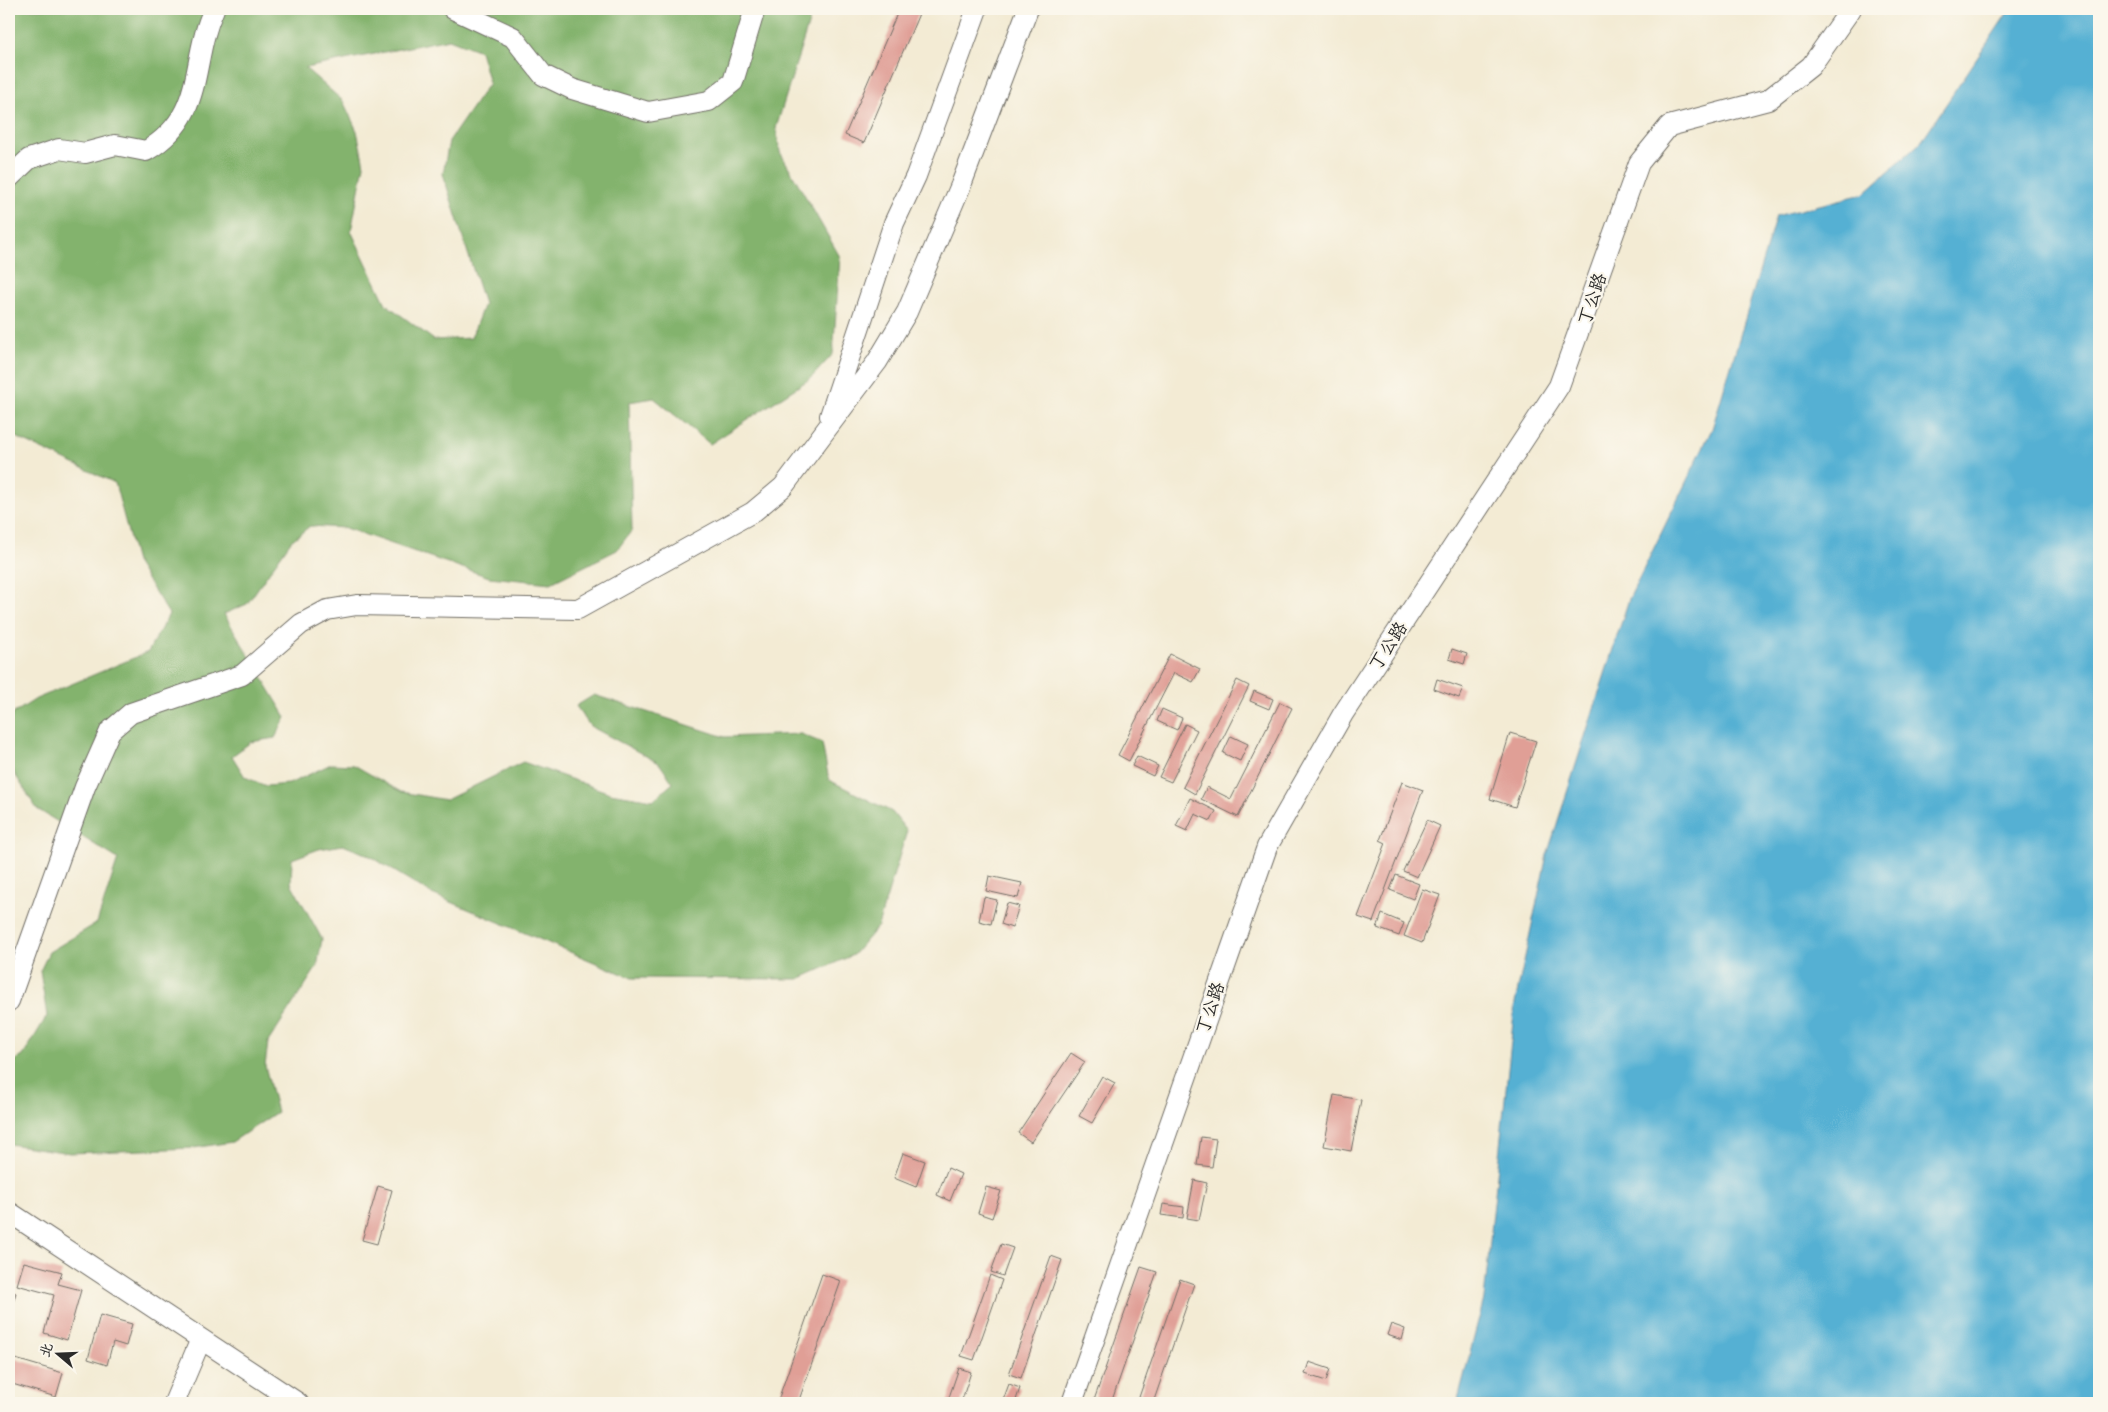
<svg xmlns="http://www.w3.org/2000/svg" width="2108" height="1412" font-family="Sriracha,'LXGW WenKai TC',sans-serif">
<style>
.forest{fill:#83b36d;stroke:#576f4c;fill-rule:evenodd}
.water{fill:#55b0d3;stroke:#406e7f}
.building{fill:#e09f96}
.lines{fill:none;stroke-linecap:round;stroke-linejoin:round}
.minor-casing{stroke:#716e66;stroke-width:22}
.minor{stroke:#fff;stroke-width:20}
.labels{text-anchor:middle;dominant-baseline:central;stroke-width:4.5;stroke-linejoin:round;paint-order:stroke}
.street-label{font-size:18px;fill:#2b2b2b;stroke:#fbf7ec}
</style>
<rect width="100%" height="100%" fill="#fbf7ec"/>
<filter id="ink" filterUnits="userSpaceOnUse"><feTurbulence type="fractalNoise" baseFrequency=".02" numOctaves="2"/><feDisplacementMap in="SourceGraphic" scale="10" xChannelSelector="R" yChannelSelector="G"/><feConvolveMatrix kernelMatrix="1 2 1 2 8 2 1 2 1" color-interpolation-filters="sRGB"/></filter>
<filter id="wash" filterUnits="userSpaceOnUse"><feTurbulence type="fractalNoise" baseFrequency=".0096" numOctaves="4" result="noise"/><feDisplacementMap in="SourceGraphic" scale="20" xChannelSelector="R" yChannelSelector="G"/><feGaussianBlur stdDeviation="1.12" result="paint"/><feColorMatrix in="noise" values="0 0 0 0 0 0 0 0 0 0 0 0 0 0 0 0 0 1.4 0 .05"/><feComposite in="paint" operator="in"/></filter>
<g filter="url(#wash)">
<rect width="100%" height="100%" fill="#f3ebd4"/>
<path class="forest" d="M9,9h804l-37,119 4,24 60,105 -7,97 -22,24 -101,66 -56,-46 -25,4 3,128 -15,20 -66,33 -62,-6 -144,-49 -35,-2 -19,15 -44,63 -23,10 62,103 -11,21 -24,4 -19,14 13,21 21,9 23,-2 42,-20 23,1 47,27 45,8 77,-38 87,31 43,7 20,-17 -14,-20 -69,-37 -14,-20 18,-11 131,42 76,-3 21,9 7,37 63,32 15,19 -29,95 -25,29 -54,24 -167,-1 -200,-84 -64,-39 -25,-10 -24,4 -27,10 -1,24 31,56 -5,28 -49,75 -3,24 12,46 -45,30 -39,6 -123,5 -61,-9v-80l14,-8 24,-40 -7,-45 9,-19 48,-29 21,-64 -81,-50 -28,-44v-44l5,-8 22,-14 112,-47 21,-38 -33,-52 -21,-79 -106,-49zM449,39l31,12 9,32 -40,58 -6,33 41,130 -13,34 -37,2 -48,-36 -35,-73 13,-66 -7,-34 -14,-30 -38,-33z"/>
<path class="water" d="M2010,9h89v1394h-642l27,-104 31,-296 32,-148 82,-256 83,-170 64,-213 87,-22 57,-51z"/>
<g id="blocks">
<path class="building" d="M899,9h22l-57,134 -19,-8z
M1452,649l15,5 -3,10 -15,-5z
M1170,654l30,15 -7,13 -19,-9 -45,88 -11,-6z
M1437,679l26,9 -4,10 -25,-9z
M1237,680l12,6 -54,108 -12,-7z
M1254,691l19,8 -4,10 -19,-8z
M1280,702l12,6 -54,109 -37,-18 6,-12 24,12z
M1162,709l20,9 -5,12 -20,-9z
M1185,724l12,6 -26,52 -12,-5z
M1510,733l26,8 -21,66 -25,-8z
M1231,736l17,8 -8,17 -17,-8z
M1137,756l21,10 -5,10 -21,-10z
M1402,782l21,8 -50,132 -15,-5 28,-74 -6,-3z
M1190,798l26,13 -5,10 -16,-7 -8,17 -11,-5z
M1427,820l13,6 -23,51 -14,-6z
M1396,875l23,9 -6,15 -23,-9z
M989,876l33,7 -4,15 -32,-7z
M1422,889l18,6 -18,48 -18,-7z
M984,897l13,3 -6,24 -12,-3z
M1007,903l12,3 -7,22 -11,-4z
M1382,914l22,9 -5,13 -22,-8z
M1071,1053l14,9 -54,80 -13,-9z
M1102,1076l13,7 -23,40 -13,-7z
M1334,1095l27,5 -10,51 -27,-5z
M1201,1137l15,2 -4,28 -15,-2z
M903,1153l22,8 -9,26 -22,-9z
M948,1168l13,6 -11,27 -13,-6z
M1194,1180l13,3 -8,37 -12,-2z
M378,1186l14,4 -15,54 -15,-4z
M986,1187l15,4 -9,27 -14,-5z
M1163,1204l21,3 -1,11 -22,-3z
M1001,1244l12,4 -10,28 -12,-4z
M1051,1256l11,4 -41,118 -12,-4z
M24,1262l38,10 -4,12 23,6 -14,50 -23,-7 10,-38 -37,-10z
M1141,1267l16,5 -46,131h-18z
M822,1274l19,7 -43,122h-21z
M990,1275l12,5 -28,80 -13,-4z
M1180,1279l14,5 -41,119h-16z
M9,1291l7,2 -7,23z
M100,1315l32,9 -6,22 -13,-4 -6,23 -19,-6z
M1391,1324l14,5 -3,11 -15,-5z
M12,1358l51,15 -7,24 -47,-14v-13z
M1309,1362l21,7 -4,12 -21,-7z
M959,1368l12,4 -10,31h-14z
M1009,1384l11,4 -5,15h-13z"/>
</g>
</g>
<g filter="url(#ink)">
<use href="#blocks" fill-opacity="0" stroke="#716e66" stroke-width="1"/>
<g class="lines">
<defs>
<path id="minor" d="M453,9l60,28 30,38 29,14 76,23 61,-11 24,-19 22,-73
M9,178l20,-19 30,-10 26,4 30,-8 31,6c61,-36 43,-88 68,-142
M830,416l64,-193 22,-47 61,-167
M9,1001l76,-214 25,-56 21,-18 111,-38 59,-51 26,-14 30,-5 221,4 175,-97 30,-25 94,-125 30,-50 54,-127 67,-176
M9,1212l289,191
M174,1403l27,-64
M1072,1403l195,-556 76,-133 216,-328 80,-223 30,-37 99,-26 43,-34 40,-57"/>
</defs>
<use href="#minor" class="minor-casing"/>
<use href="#minor" class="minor"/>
</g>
</g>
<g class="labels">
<g class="street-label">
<text transform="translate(1592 299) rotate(-71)">丁公路</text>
<text transform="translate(1388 646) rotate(-57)">丁公路</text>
<text transform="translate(1210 1008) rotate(-71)">丁公路</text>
</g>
</g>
<rect width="2108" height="1412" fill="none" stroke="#fbf7ec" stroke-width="30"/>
<g transform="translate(58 1354) rotate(289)" stroke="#fbf7ec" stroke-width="4" paint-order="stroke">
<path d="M0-4L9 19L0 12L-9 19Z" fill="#2b2b2b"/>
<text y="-8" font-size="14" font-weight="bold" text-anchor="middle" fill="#2b2b2b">北</text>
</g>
</svg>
